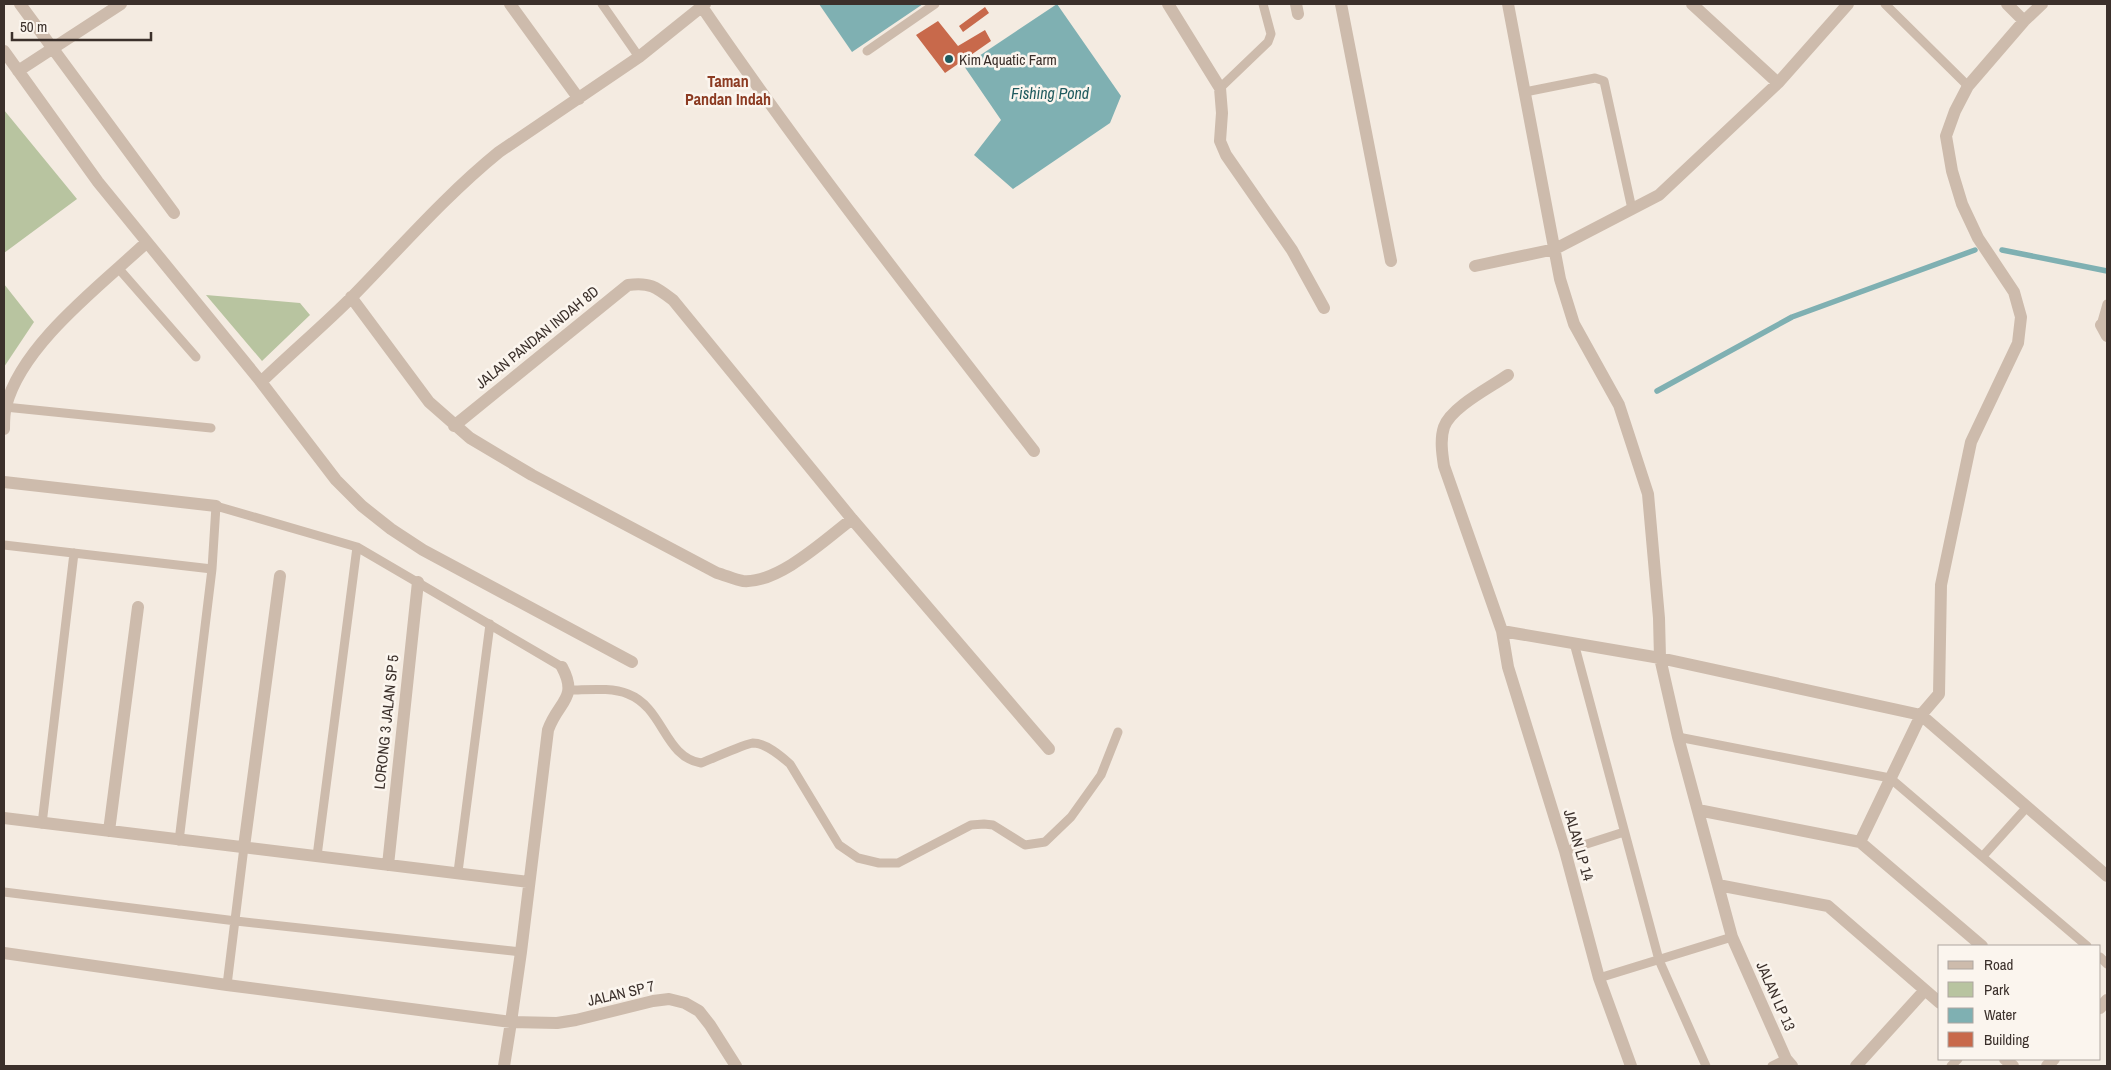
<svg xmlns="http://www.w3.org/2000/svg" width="2111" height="1070" font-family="'Archivo Narrow',sans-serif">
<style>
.green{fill:#b8c4a0}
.water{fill:#7fb0b2}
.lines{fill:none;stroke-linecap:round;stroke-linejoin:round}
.stream{stroke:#7fb0b2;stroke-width:5.5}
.building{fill:#c8694b}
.service{stroke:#cdbbac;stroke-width:9}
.minor{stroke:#cdbbac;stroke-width:12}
.poi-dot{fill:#1f5a5e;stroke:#fbf5ee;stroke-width:2}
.labels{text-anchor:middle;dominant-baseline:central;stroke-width:5;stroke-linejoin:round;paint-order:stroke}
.poi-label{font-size:15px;fill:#3b302b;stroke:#fbf5ee;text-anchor:start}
.street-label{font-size:15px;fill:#3b302b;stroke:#fbf5ee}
.neighbourhood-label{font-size:16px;font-weight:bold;fill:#8c3b22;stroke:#fbf5ee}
.water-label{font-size:16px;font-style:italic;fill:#1f5a5e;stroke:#fbf5ee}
</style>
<rect width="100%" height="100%" fill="#f4ebe1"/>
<path class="green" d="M4,110l73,89 -73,54z
M4,284l30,38 -30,45z
M206,295l94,8 10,12 -48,46z"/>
<path class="water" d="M819,4h104l-71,48z
M1057,4l64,92 -11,27 -97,66 -39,-34 27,-35 -37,-54z"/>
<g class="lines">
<path class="stream" d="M2002,250l105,21
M1657,391l135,-74 183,-67"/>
</g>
<path class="building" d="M985,7l4,6 -26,19 -4,-6z
M938,21l20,25 27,-16 6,11 -46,32 -29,-38z"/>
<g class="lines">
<path class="service" d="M602,4l37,53
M1885,4l83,82
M867,51l68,-47
M1220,88l48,-46 3,-8 -8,-30
M1525,92l70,-14 9,3 28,128
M119,269l77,88
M2101,325l6,-21
M5,407l206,21
M4,545l208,24 4,-63 141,41 205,120
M1574,643l85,317 47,106
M569,690c18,0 42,-3 59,4 36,14 36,63 73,69 11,-4 43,-19 52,-20 13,0 28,13 37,21l49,81 19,13 21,5h19l73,-38 13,-1 9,1 32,20 20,-3 26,-25 30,-42 17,-43
M1678,737l212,41 197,168
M42,824l32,-271
M179,841l33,-272
M1565,851l59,-19
M317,856l40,-309
M1983,856l44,-49
M458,872l32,-248
M4,892l232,29 285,31
M2100,957l7,7
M1599,978l133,-41
M227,985l17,-138
M1772,1066l14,-7
M1951,1066l7,-7"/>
<path class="minor" d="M20,4l154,209
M510,4l69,95
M700,4c105,154 220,300 334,447
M1168,4l52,84 2,25 -2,28 6,14 66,95 32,58
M1296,4l2,10
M1341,4l50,257
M1508,4l52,275 14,45 45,81 29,89 11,124 1,40 18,79 54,200 54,122 6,7
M1692,4l86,79
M2007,4l17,17
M4,51l94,131 163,200 75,98 26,26 29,23 32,21 209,112
M18,71l103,-67
M1475,266l80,-17 104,-54 119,-112 70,-79
M351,297l78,105 41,36 62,37 185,98c8,2 18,7 26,8 35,3 83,-42 109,-62
M2101,325l6,11
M1508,375c-17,12 -57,32 -64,52 -4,12 -2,26 0,39l58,165 6,36 57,184 34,127 32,88
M261,382c30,-29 62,-56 92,-86 48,-49 93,-101 146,-144l140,-95 66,-53
M454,426l174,-141c22,-3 28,2 45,15l179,219 197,230
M4,429c0,-8 0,-16 2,-23 16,-62 95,-121 141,-164
M4,482l212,24
M1502,631l158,27 261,57 186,161
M1698,810l162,32 122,104
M4,818l525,64
M109,831l29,-224
M1860,842l61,-127 18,-21 2,-109 30,-143 47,-99 3,-26 -7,-25 -36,-54 -16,-34 -10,-33 -6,-35 9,-25 13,-25 56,-65 18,-17
M244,847l36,-271
M388,865l30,-283
M1718,885l110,21 112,97
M4,953l223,32 284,37 10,-70 27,-222c10,-29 31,-31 14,-63
M2100,1008l7,-8
M2005,1059l8,7
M504,1066l7,-44 46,1 19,-3 77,-19 16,-2 16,4 14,8 11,14 26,41
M1856,1066l69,-76
M2047,1066l7,-7"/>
</g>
<circle class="poi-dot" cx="949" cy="59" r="5"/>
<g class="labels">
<g class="poi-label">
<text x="959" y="59">Kim Aquatic Farm</text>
</g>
<g class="street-label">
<text transform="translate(537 337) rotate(-39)">JALAN PANDAN INDAH 8D</text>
<text transform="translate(386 722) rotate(-84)">LORONG 3 JALAN SP 5</text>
<text transform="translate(1579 845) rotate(74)">JALAN LP 14</text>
<text transform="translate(621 993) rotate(-13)">JALAN SP 7</text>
<text transform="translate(1776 996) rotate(66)">JALAN LP 13</text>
</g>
<g class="neighbourhood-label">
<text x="728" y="81">Taman<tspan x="728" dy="18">Pandan Indah</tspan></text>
</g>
<g class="water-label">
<text x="1050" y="93">Fishing Pond</text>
</g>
</g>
<rect width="2111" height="1070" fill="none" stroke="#3b302b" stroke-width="10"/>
<rect x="1938" y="945" width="162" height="115" fill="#fbf5ee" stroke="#aea6a0"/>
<rect x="1948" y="961" width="25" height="8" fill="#cdbbac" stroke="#aea6a0"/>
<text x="1984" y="970" font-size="15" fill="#3b302b">Road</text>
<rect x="1948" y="982" width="25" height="15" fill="#b8c4a0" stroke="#aea6a0"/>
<text x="1984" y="995" font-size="15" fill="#3b302b">Park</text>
<rect x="1948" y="1008" width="25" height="15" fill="#7fb0b2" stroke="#aea6a0"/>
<text x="1984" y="1020" font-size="15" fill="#3b302b">Water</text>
<rect x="1948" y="1032" width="25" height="15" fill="#c8694b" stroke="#aea6a0"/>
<text x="1984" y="1045" font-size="15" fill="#3b302b">Building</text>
<path d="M12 32v8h139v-8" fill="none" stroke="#3b302b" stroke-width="2.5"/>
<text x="20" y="32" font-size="15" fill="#3b302b" stroke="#fbf5ee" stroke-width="4" paint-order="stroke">50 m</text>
</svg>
